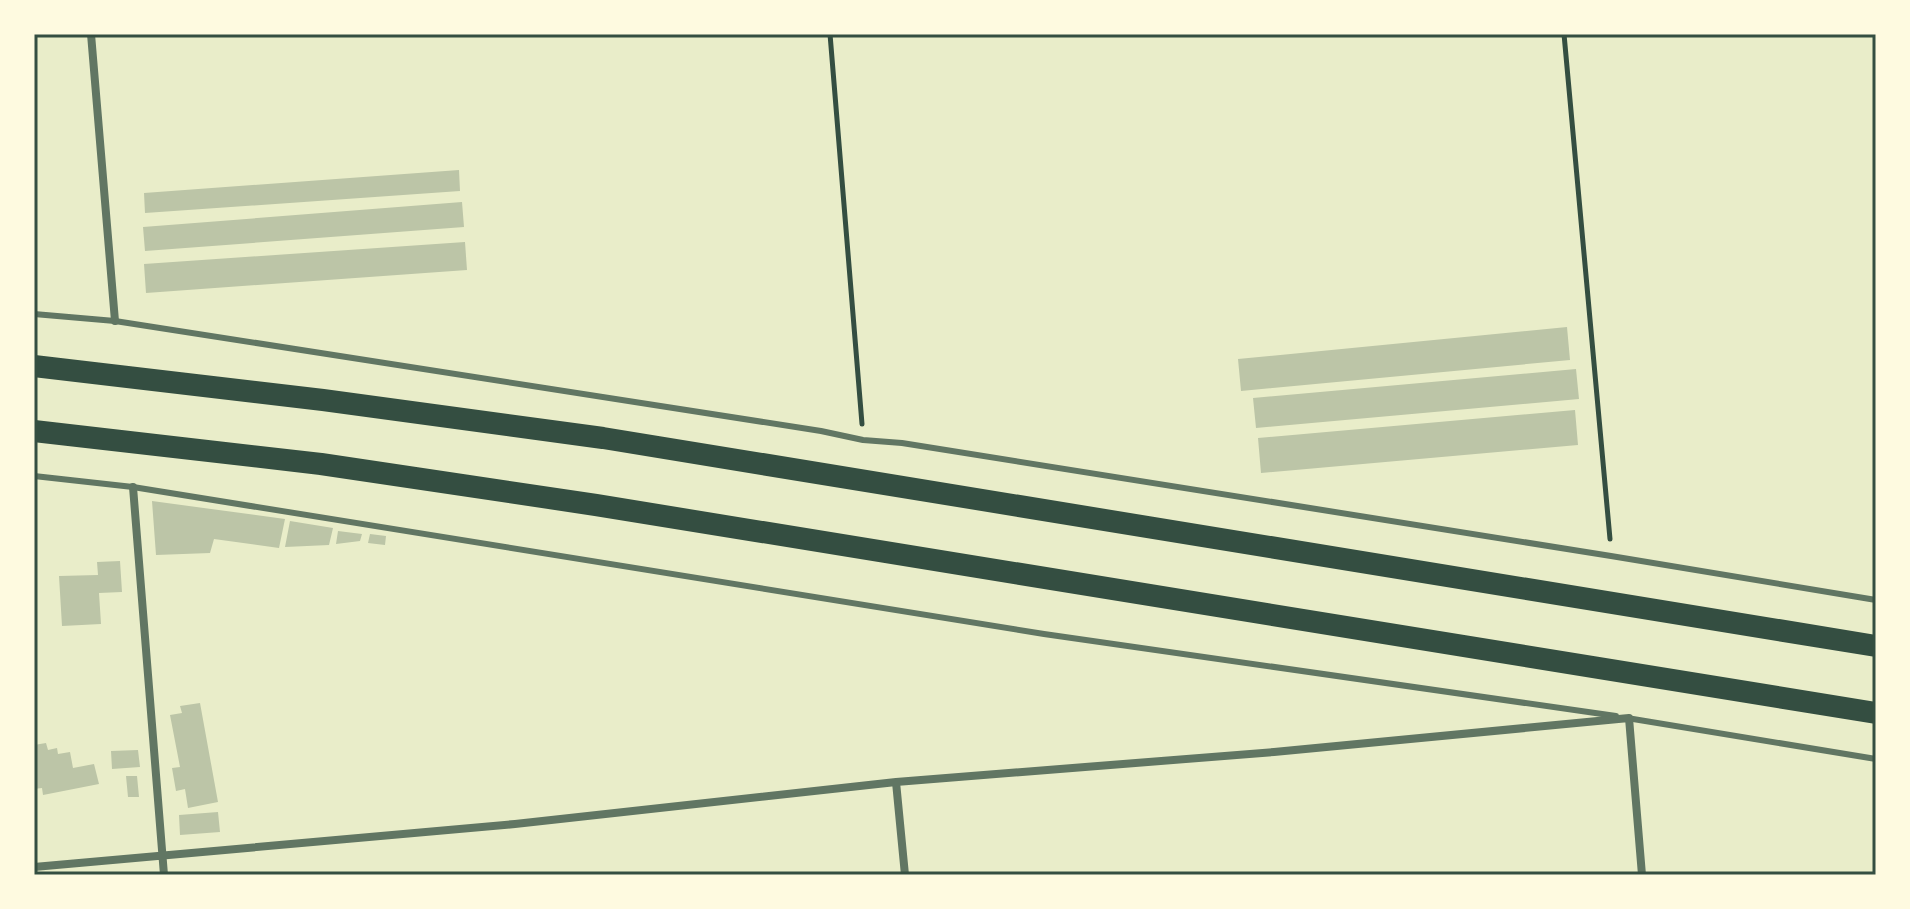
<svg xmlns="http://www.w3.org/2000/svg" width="1910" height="909" font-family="Jost,sans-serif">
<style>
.building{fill:#bcc5a7}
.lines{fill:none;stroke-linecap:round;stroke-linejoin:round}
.path{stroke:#344e41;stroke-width:5}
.service{stroke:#617663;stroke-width:6}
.minor{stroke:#617663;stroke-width:8}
.trunk{stroke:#344e41;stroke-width:22}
.neatline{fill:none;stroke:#344e41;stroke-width:3}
</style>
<rect width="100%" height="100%" fill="#e9edc9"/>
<path class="building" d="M459,170l1,21 -315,22 -1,-20z
M462,202l2,25 -319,24 -2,-24z
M465,242l2,28 -321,23 -2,-29z
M1567,327l3,33 -329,31 -3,-32z
M1576,369l3,30 -323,29 -3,-30z
M1575,410l3,35 -317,28 -3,-35z
M152,501l133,18 -6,29 -65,-9 -4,14 -54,2z
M290,521l43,7 -4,17 -44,2z
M338,531l24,3 -2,7 -24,3z
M370,534l16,2 -1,9 -17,-2z
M120,561l2,31 -23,1 2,31 -39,2 -3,-50 39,-1 -1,-13z
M200,703l18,99 -30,6 -3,-19 -9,2 -4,-23 8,-1 -10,-52 12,-2 -2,-7z
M46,743l2,7 9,-2 1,6 12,-2 3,16 21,-4 5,20 -56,11 -1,-7 -8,1v-44z
M138,750l2,17 -28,2 -1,-18z
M126,776h11l2,21h-11z
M218,812l2,20 -40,3 -1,-20z"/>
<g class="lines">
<path class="path" d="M830,34l32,390
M1564,34l46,505"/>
<path class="service" d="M34,314l81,7 706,110 42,9 39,3 709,113 265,44
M34,476l99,11 911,147 572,82
M1627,718l249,41"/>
<path class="minor" d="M91,34l24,287
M133,487l31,388
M896,782l9,93
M34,867l481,-43 381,-42 378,-30 355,-34 13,157"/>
<path class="trunk" d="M34,366l289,34 280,38 1273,208
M34,431l287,33 275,41 1280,208"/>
</g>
<rect width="1910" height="909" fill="none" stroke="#fefae0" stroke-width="72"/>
<rect x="36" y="36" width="1838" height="837" class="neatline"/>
</svg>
